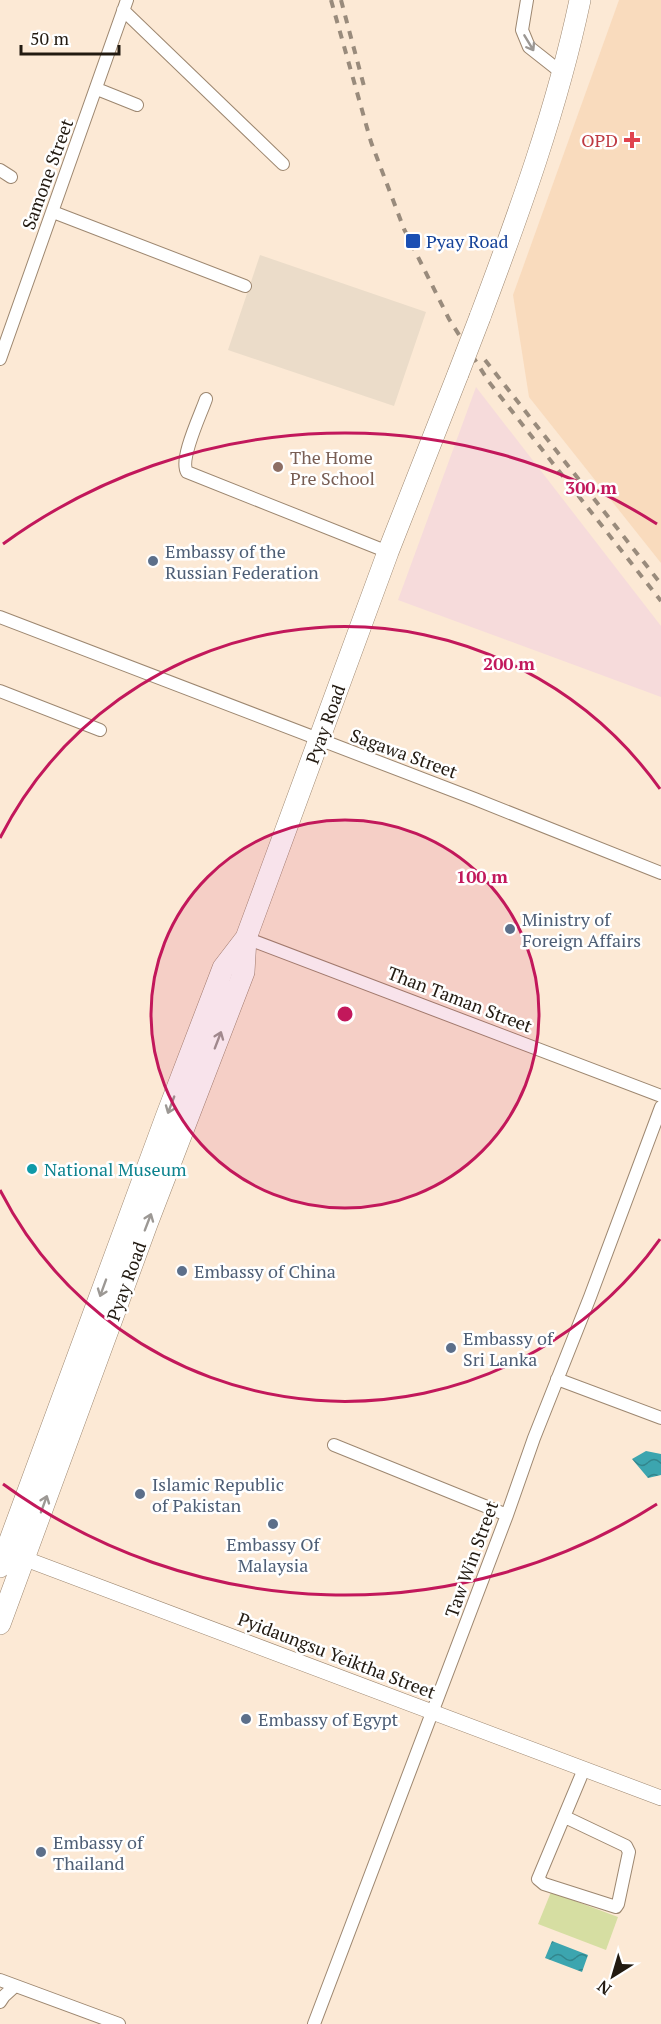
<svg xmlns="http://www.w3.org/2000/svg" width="661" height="2024" font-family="'PT Serif',serif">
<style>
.commercial{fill:#f6dbdb}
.education{fill:#ebdcc9}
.built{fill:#f9dbbd}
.green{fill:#d6dea2}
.water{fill:url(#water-waves)}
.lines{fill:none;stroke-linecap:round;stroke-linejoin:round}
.minor-casing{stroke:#9d8770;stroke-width:14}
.tertiary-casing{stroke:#9d8770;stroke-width:16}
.trunk-casing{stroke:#9d8770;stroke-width:22}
.minor{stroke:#fff;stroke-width:12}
.tertiary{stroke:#fff;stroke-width:15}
.trunk{stroke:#fff;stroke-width:21}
.rail{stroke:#998b7c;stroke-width:4;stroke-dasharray:8 8;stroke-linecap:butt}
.trunk-bridge-casing{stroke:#9d8770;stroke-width:22;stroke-linecap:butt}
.trunk-bridge{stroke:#fff;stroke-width:21}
.oneway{stroke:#9c9894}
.ring{fill:none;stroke:#c2185b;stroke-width:3}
.health-dot{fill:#e0444e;stroke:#fff;stroke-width:2}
.transit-dot{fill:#1a4fb4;stroke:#fff;stroke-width:2}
.education-dot{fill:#8d6e63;stroke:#fff;stroke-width:2}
.service-dot{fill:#5c6f8a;stroke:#fff;stroke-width:2}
.culture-dot{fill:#0f9aa8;stroke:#fff;stroke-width:2}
.labels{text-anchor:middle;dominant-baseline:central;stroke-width:5;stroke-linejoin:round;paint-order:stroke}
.health-label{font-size:18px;fill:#be3a42;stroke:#fff;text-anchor:end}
.street-label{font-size:18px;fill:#221a11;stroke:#fff}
.transit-label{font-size:18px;fill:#164399;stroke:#fff;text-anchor:start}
.education-label{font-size:18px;fill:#785e54;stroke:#fff;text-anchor:start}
.service-label{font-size:18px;fill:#4e5e75;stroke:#fff;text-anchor:start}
.culture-label{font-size:18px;fill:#0d838f;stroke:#fff;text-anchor:start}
.centre{fill:#c2185b;stroke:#fff;stroke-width:3}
.ring-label{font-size:18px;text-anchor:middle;font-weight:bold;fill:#c2185b;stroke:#fff;stroke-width:5;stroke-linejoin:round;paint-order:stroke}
</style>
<defs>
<pattern id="water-waves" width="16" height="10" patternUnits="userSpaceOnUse" patternTransform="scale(1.5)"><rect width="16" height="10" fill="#3ca5af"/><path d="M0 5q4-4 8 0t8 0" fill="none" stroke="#32868d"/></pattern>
</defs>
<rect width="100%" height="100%" fill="#fce9d5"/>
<path class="commercial" d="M476,387l185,239v71l-263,-97z"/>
<path class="education" d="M260,255l166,57 -32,94 -166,-56z"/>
<path class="built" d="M619,0h42v563l-132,-166 -16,-102z"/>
<path class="green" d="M551,1892l67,25 -12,33 -68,-26z"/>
<path class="water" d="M646,1451l15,3v21l-13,3 -16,-19z
M552,1941l36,14 -6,17 -37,-14z"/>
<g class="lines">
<defs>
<path id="minor" d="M527,0l-5,30 7,17 33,26
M123,10l160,154
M97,89l40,16
M0,170l11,7
M53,212l192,74
M0,359l127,-359
M206,399c-5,15 -27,60 -19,73l201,80
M0,617l475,182 186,74
M0,691l100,39
M246,938l415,158
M557,1379l104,39
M334,1445l173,70
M565,1817l61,29 3,6 -11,52 -2,3 -72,-23 -6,-5 46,-110
M0,1980l119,44
M0,2002l4,-6 11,-10
M314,2024l193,-509 27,-77 56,-141 71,-190"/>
<path id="tertiary" d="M15,1555l646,243"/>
<path id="trunk" d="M480,317c39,-104 77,-208 100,-317
M0,1567l166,-450 57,-149 23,-30 142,-386 70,-178
M0,1624l147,-400 97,-252 2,-34"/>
</defs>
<use href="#minor" class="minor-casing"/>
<use href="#tertiary" class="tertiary-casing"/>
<use href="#trunk" class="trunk-casing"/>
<use href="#minor" class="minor"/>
<use href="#tertiary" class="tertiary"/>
<use href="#trunk" class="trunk"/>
<path class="rail" d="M331,0l40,142 33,87 45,90 40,63 172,219
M341,0l24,90
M485,360l176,224"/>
<defs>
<path id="trunk-bridge" d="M458,374l22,-57"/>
</defs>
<use href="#trunk-bridge" class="trunk-bridge-casing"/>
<use href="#trunk-bridge" class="trunk-bridge"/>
</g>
<defs><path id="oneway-shaft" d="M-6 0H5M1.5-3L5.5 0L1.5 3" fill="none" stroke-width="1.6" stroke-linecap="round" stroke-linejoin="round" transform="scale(1.5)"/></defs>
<g class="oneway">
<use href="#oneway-shaft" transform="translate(529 43) rotate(59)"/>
<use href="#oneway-shaft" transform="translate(218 1040) rotate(-69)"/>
<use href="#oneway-shaft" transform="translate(171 1105) rotate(111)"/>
<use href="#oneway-shaft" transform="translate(148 1222) rotate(-69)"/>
<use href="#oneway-shaft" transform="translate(103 1288) rotate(110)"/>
<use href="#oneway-shaft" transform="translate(44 1504) rotate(-70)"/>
</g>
<circle cx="345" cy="1014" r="194" fill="#c2185b" fill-opacity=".12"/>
<g class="ring">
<circle cx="345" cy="1014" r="194"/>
<path d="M660 1239A387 387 0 0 1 0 1190M0 838A387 387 0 0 1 660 789"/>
<path d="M657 1504A581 581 0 0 1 3 1484M3 544A581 581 0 0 1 657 524"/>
</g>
<path class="health-dot" d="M629 131h6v6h6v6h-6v6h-6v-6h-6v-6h6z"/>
<rect class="transit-dot" x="405" y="233" width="16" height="16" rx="3"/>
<circle class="education-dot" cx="278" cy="467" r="6"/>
<g class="service-dot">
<circle cx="153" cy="561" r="6"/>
<circle cx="510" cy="929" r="6"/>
<circle cx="182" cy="1271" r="6"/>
<circle cx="451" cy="1348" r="6"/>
<circle cx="140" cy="1494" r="6"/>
<circle cx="273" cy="1524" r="6"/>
<circle cx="246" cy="1719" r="6"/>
<circle cx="41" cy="1852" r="6"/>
</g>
<circle class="culture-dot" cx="32" cy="1169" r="6"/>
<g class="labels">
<g class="health-label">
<text x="618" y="140">OPD</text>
</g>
<g class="street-label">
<text transform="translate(47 174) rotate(-70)">Samone Street</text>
<text transform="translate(325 724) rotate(-70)">Pyay Road</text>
<text transform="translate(404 753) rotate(20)">Sagawa Street</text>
<text transform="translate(460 999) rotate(21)">Than Taman Street</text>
<text transform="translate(126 1281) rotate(-70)">Pyay Road</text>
<text transform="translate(471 1559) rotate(-70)">Taw Win Street</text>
<text transform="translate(337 1655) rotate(21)">Pyidaungsu Yeiktha Street</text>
</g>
<g class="transit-label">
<text x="426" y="241">Pyay Road</text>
</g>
<g class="education-label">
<text x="290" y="457">The Home<tspan x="290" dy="21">Pre School</tspan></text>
</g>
<g class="service-label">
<text x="165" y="551">Embassy of the<tspan x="165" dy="21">Russian Federation</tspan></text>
<text x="522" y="919">Ministry of<tspan x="522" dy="21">Foreign Affairs</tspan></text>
<text x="194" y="1271">Embassy of China</text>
<text x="463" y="1338">Embassy of<tspan x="463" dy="21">Sri Lanka</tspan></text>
<text x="152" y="1484">Islamic Republic<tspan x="152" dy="21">of Pakistan</tspan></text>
<text x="273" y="1544" text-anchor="middle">Embassy Of<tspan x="273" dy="21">Malaysia</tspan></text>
<text x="258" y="1719">Embassy of Egypt</text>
<text x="53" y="1842">Embassy of<tspan x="53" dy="21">Thailand</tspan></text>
</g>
<g class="culture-label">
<text x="44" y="1169">National Museum</text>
</g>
</g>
<circle cx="345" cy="1014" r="9" class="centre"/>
<g class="ring-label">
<text x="591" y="494">300 m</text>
<text x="509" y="670">200 m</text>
<text x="482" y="883">100 m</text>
</g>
<g transform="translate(613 1976) rotate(217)" stroke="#ffffff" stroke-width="4.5" paint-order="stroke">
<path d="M0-4.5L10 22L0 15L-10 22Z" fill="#221a11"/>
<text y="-9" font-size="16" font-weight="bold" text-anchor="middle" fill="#221a11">N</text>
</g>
<path d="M21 45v9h98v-9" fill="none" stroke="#221a11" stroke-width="3"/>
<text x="30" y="45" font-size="18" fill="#221a11" stroke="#ffffff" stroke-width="4.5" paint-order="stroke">50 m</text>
</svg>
